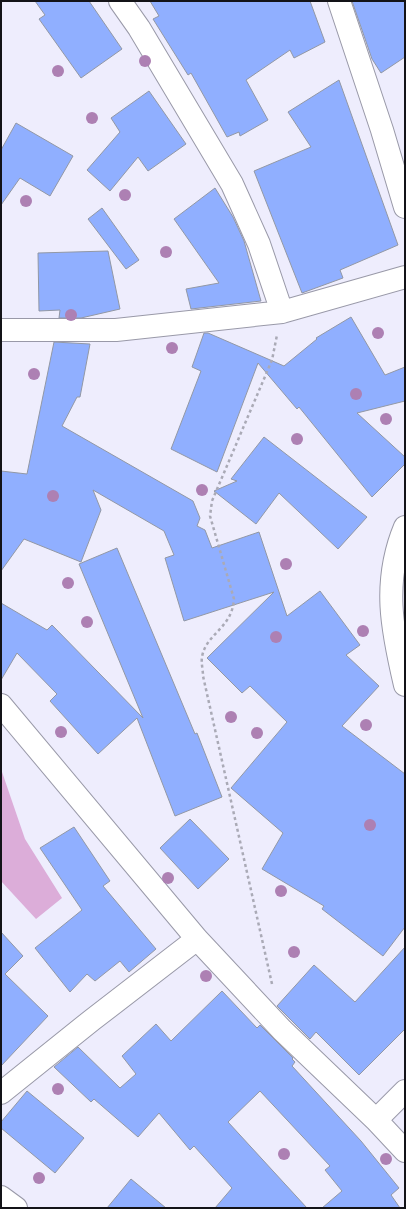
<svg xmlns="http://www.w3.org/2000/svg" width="406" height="1209" font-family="'DejaVu Sans',sans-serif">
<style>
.green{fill:#dcadd9}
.building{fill:#90afff;stroke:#9298a5}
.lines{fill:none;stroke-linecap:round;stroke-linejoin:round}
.minor-casing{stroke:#9999a8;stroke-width:24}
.path{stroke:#aaaab6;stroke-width:2.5;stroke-dasharray:3 3;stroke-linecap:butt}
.minor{stroke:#fff;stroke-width:22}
.tree{fill:#ad80b3}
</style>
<rect width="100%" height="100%" fill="#eeedfd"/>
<path class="green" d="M1,769l24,70 37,59 -26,21 -35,-38z"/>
<path class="building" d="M35,1h54l33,48 -41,29 -42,-59 6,-4z
M150,1h160l15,41 -31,16 -4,-8 -44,30 22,40 -28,16 -1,-4 -12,5 -36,-64 -3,2 -35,-56 6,-3z
M352,1h53v56l-24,16 -9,-14z
M339,80l59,165 -58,25 3,8 -41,15 -48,-122 57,-24 -23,-35z
M149,91l37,53 -38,27 -10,-14 -28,34 -23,-21 33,-38 -9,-14z
M16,123l57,33 -23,40 -30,-18 -19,27v-55z
M215,188l18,29 11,24 17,60 -70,8 -5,-20 33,-6 -45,-64z
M102,208l37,52 -13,9 -38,-50z
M108,251l12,58 -39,9h-22l1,-8 -21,1 -1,-58z
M351,317l34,58 20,-8v34l-48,12 48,44v7l-33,33 -73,-90 -2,2 -39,-46 -41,109 -46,-23 30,-78 -9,-4 12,-34h4l76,33 33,-27 -1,-1z
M54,342l36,2 -10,53h-3l-15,29 131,75 7,17 -3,8 8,4 7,18 47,-16 28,84 33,-25 40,54 -14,10 33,31 -37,40 63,48v153l-22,29 -61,-47 2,-3 -62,-37 21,-36 -52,-45 56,-66 -37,-36 -8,7 -35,-35 67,-66 -90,29 -19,-63 9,-3 -10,-24 -71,-41 8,20 -20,52 -57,-23 -23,32v-100l26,3z
M264,437l103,80 -29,32 -59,-56 -23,31 -42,-33 23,-10 -6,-2z
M117,548l78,186 2,-1 25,64 -47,19 -38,-98 -39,36 -48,-53 7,-7 -40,-41 -16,27v-77l46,27 5,-5 91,93 -64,-154z
M190,819l39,40 -31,30 -38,-41z
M74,827l36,54 -7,5 53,63 -27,23 -9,-11 -25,20 -8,-7 -17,18 -35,-44 47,-38 -42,-62z
M1,932l22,24 -18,18 43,42 -47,50z
M405,947v82l-46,46 -43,-43 -6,7 -33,-33 37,-41 41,37z
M222,991l35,37 3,-3 33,33 -1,1 3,3 -3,4 69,75 38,47 -8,7 9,13h-78l20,-17 -17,-21 5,-4 -70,-75 -32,31 79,86h-92l17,-20 -38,-42 -4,4 -31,-37 -21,24 -44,-38 -3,3 -37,-35 24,-20 42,41 16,-14 -14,-18 34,-32 15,17z
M27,1091l57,47 -29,35 -54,-45v-6z
M131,1179l35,29h-59z"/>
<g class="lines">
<defs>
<path id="minor" d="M120,1l19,27 93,156 27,60 23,68
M339,1l43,129 23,77
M1,330h115l166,-18 123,-35
M405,527c-23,55 -13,103 0,158
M1,705l196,234 85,91 94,90 29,31
M1,1093l91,-73 105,-81
M376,1120l29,-29
M1,1197l15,11"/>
</defs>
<use href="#minor" class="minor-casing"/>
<path class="path" d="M272,984l-69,-308c0,-6 -2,-13 -1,-19 4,-24 30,-28 32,-58l-24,-83 2,-15 60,-141 5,-25"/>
<use href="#minor" class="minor"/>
</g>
<g class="tree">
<circle cx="145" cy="61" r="6"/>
<circle cx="58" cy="71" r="6"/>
<circle cx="92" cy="118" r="6"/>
<circle cx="125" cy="195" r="6"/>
<circle cx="26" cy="201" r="6"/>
<circle cx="166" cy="252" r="6"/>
<circle cx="71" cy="315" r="6"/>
<circle cx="378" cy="333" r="6"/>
<circle cx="172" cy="348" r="6"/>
<circle cx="34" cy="374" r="6"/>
<circle cx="356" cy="394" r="6"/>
<circle cx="386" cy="419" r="6"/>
<circle cx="297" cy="439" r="6"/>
<circle cx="202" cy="490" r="6"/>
<circle cx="53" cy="496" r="6"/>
<circle cx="286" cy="564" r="6"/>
<circle cx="68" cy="583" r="6"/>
<circle cx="87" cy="622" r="6"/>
<circle cx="363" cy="631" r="6"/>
<circle cx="276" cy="637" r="6"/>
<circle cx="231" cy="717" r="6"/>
<circle cx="366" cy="725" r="6"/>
<circle cx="61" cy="732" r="6"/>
<circle cx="257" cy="733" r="6"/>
<circle cx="370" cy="825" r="6"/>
<circle cx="168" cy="878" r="6"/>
<circle cx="281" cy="891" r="6"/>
<circle cx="294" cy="952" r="6"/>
<circle cx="206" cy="976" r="6"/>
<circle cx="58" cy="1089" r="6"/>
<circle cx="284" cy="1154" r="6"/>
<circle cx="386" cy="1159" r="6"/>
<circle cx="39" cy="1178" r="6"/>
</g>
<rect width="406" height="1209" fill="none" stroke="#131318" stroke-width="4"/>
</svg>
